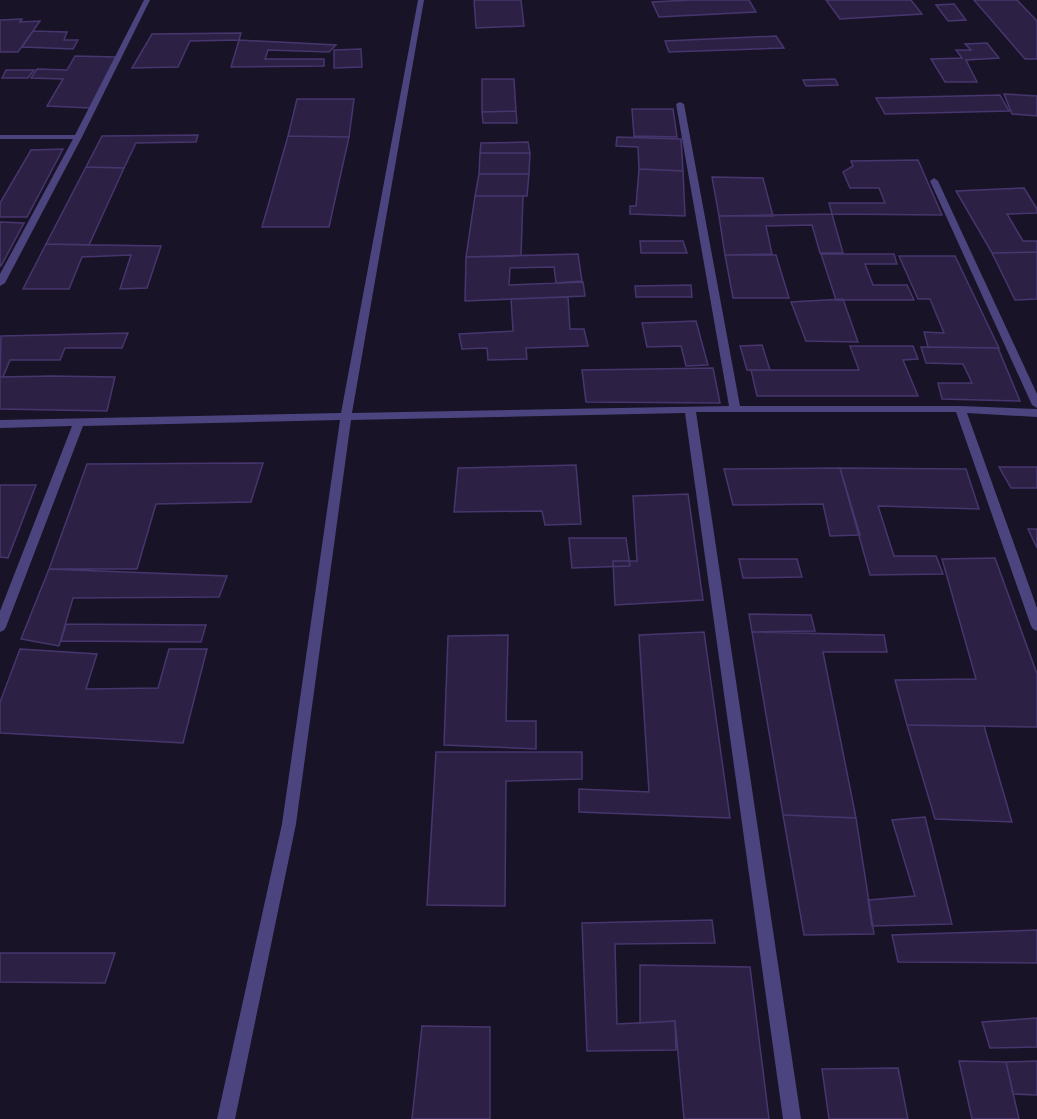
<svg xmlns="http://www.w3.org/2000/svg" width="1037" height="1119" font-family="'DejaVu Sans',sans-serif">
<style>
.building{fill:#2c2145;stroke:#47366e;stroke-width:1.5}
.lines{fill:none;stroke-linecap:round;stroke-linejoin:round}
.minor{fill:#4c447f;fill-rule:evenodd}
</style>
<rect width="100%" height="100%" fill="#181326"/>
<path class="building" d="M474,0h47l3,26 -48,2z
M689,0h60l7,12 -97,5 -7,-15z
M826,0h85l11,14 -82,5z
M974,0h43l20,21v38h-12z
M954,4l12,16 -18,1 -12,-16z
M22,19l-2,3 20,-1 -22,31h-18v-32z
M33,31l34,1 -3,8h14l-5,9 -51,-2z
M241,33l-2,7 -49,1 -12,26 -46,1 20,-34z
M776,36l8,12 -115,4 -4,-11z
M239,40l97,5 -7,7 -61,-2 -3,9h59v7l-93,1z
M987,43l12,15 -33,2 11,22h-32l-14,-23 31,-1 -6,-8h15l-6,-6z
M361,49l1,18 -28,1v-18z
M75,56l42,1 -27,51 -43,-2 16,-27 -32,-1 6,-9 30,1z
M6,70h28l-6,8h-26z
M482,79h32l2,32 -34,1z
M835,79l3,6 -32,1 -3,-6z
M1004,94l33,2v20l-25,-2z
M1000,95l9,16 -124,3 -9,-16z
M297,99h57l-5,38 -61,-1z
M632,109h41l4,28 -43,-1z
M516,111l1,12h-34l-1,-11z
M198,135l-2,7 -60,1 -12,25 -38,-1 16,-31z
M288,136l61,1 -20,90h-67z
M617,137l64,2 2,32 -44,-2 -1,-22 -22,-1z
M528,142l2,11h-50l1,-10z
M63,149l-36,68h-27v-14l31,-53z
M480,153h50l-1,21h-50z
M918,160l24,55 -110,-1 -3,-11h56l-6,-15h-29l-7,-16 10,-6 -2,-5z
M86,167l38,1 -35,77 -43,-1z
M639,169l44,2 2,45 -55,-2v-8h6z
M479,174h50l-2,22h-52z
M712,177l51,1 10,38h-54z
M1024,188l13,21v4l-30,1 16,27h14v11l-45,1 -36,-62z
M475,196h48l-2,60 -55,1z
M832,214l11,39h-23l-8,-28 -46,1 6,28 -47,1 -6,-39z
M0,222l24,1 -23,43h-1z
M640,241h43l4,12h-46z
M46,244l115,2 -14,42 -27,1 11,-34 -49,2 -13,32h-46z
M1037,252v47l-22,1 -23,-47z
M578,254l4,27 -26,2 -2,-16 -44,1 -1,17 74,-3 2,14 -120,5 1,-44z
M821,254h73l3,10h-32l8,21h34l7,15h-78z
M725,255h51l13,43h-56z
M899,256h56l44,92 -71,-1 -4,-15 20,1 -14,-34h-12z
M691,285l1,12h-56l-1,-11z
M568,297l2,32h14l4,17 -62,2 1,11 -39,1 -1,-12 -25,1 -3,-15 54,-3 -2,-32z
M843,299l15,43 -52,-1 -15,-39z
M696,321l12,44 -22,1 -5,-20 -34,1 -5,-24z
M128,333l-6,15h-57l-5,12h-50l-7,17h-3l1,-41z
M762,345l8,25h-23l-7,-24z
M850,346h63l5,13 -15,1 15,36h-161l-6,-26h108z
M921,347l77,1 22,53 -78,-2 -4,-16h34l-9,-19 -37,-1z
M713,368l7,35 -134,-1 -4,-32z
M51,376l64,1 -8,34 -107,-2v-32z
M263,463l-12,39 -95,2 -19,65h-88l38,-105z
M576,465l5,59 -36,1 -3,-14 -88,1 4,-44z
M999,467h38v21h-26z
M840,468l126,1 13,40 -101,-3 16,50h42l7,18 -73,1z
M840,468l20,67 -30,1 -7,-32 -90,1 -9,-36z
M0,485h36l-28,73 -8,-1z
M688,494l15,106 -88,5 -2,-44h24l-4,-65z
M1028,529h9v19z
M569,538h57l4,28 -58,2z
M995,558l42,116v53l-130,-2 -12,-45 81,-1 -34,-120z
M739,559h58l5,18 -59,1z
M49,569l178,7 -8,21 -146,1 -14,48 -38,-7z
M749,614l62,1 4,16 -63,1z
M66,624l140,1 -5,17 -140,-1z
M704,632l26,186 -151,-6v-23l70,3 -10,-157z
M752,632l132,3 3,17h-64l33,166 -73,-3z
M508,635l-2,86h30v28l-92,-4 4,-109z
M20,649l77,5 -11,35 72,-1 11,-39h38l-24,94 -183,-10v-31z
M907,725l77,1 28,96 -77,-3z
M436,752h146v27l-76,2 -1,125 -78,-1z
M783,815l73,3 18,116 -70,1z
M925,817l27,107 -80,2 -4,-26 47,-4 -23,-76z
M712,920l3,23 -100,1 2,80 58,-3 1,29 -89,1 -5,-128z
M1037,930v33l-139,-1 -6,-27z
M0,953h115l-10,30 -105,-1z
M640,965l110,2 19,152h-85l-9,-98 -35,2z
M1037,1018v29l-47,1 -8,-26z
M422,1026l68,1v92h-78z
M959,1061l47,1 13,57h-47z
M1037,1061v34l-24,-1 -7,-32z
M898,1068l10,51h-79l-7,-50z"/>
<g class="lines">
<path class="minor" d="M144,0h6l-68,137 -77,146 -5,3v-12l73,-135h-73v-4h75z
M418,0h6l-72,413 377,-7 -53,-302 4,-2 4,2 56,302h220l77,3v8l-70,-4 70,195v23l-4,-2 -2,-3 -75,-214h-260l105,707h-18l-98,-706 -334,7 -55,404 -61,295h-18l65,-295 58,-404 -257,6 -77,201 -2,3 -4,2v-21l72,-185 -72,2v-8l341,-7z
M934,178l4,3 99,213v14l-5,-3 -102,-224z"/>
</g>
</svg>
